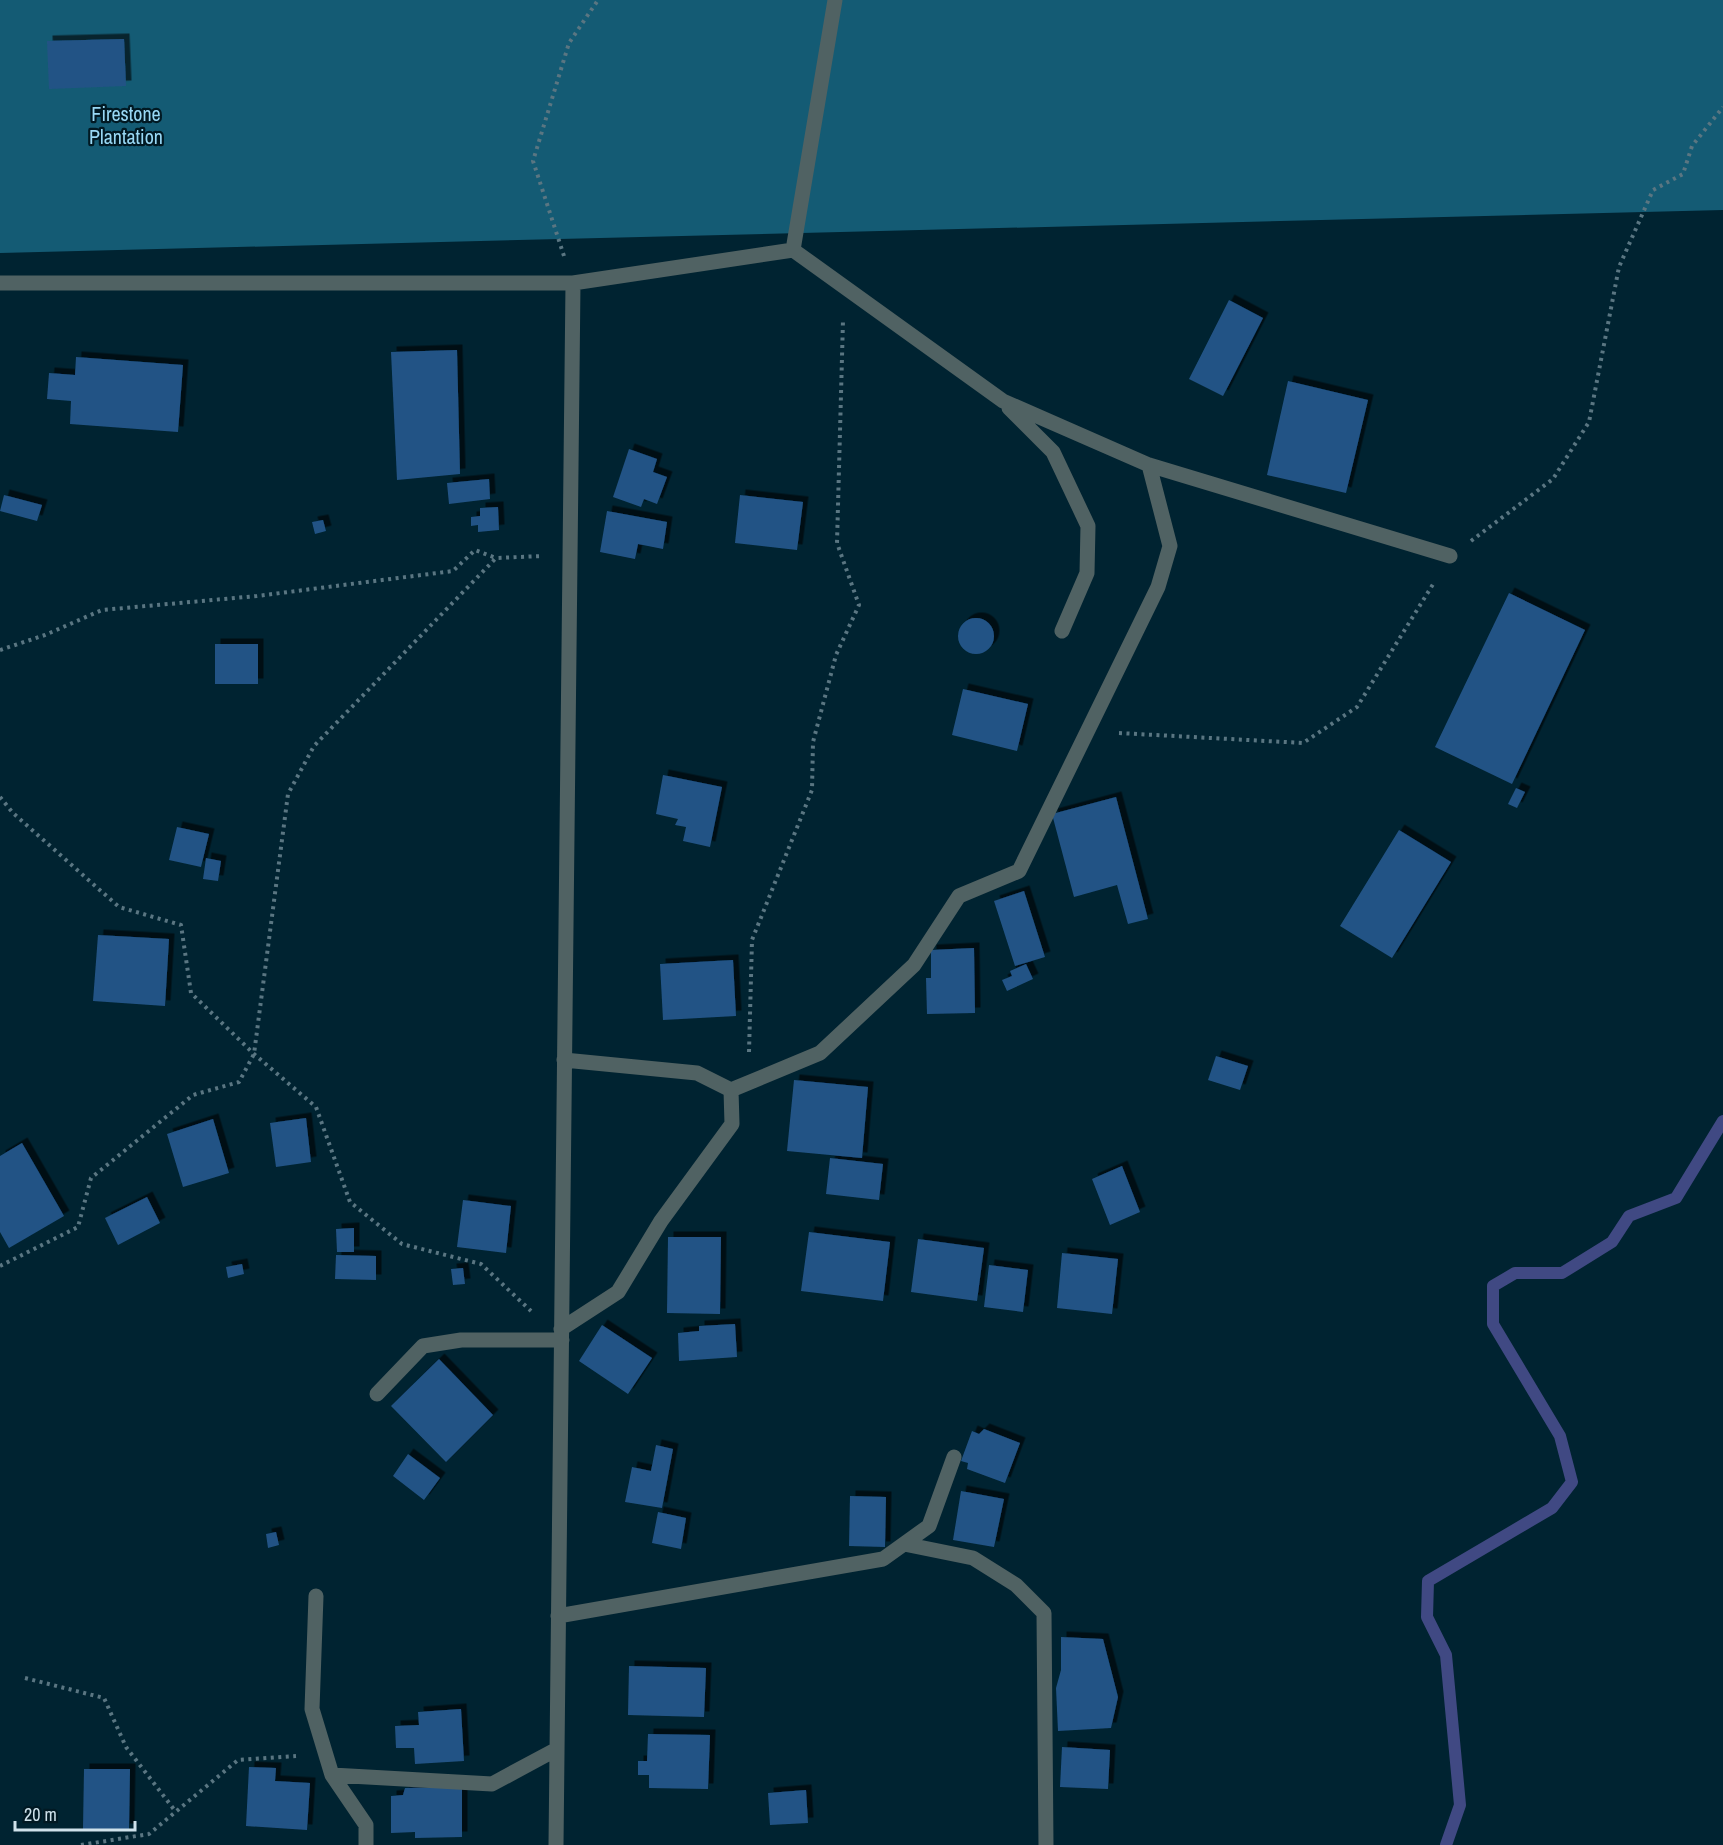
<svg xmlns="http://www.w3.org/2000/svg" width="1723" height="1845" font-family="'Archivo Narrow',sans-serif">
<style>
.forest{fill:#145b74}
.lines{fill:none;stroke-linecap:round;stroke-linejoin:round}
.stream{stroke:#404983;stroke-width:12}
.building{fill:#225385;filter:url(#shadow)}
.path{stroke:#5a7682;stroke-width:4;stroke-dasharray:3 4.5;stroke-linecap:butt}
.minor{stroke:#506263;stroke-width:15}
.labels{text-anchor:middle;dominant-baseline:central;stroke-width:4.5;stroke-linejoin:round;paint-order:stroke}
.park-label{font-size:20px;fill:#98d8f5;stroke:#011923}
</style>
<defs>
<filter id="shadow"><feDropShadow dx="5.5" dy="-5.5" stdDeviation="0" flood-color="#0009"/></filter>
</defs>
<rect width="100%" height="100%" fill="#002331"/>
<path class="forest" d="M0,0h1723v210l-1723,43z"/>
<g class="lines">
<path class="stream" d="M1446,1845l14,-40 -14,-150 -19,-38 1,-36 124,-73 20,-26 -12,-46 -67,-112v-38l22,-13h47l50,-31 17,-26 47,-18 47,-77"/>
</g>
<path class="building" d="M124,39l2,47 -77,3 -2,-48z
M1229,300l34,18 -40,78 -34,-17z
M457,350l3,124 -63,6 -6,-128z
M76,357l107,8 -5,67 -108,-8 1,-23 -24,-2 2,-26 26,2z
M1288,381l80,19 -22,93 -79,-18z
M629,449l28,10 -4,13 14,5 -10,27 -13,-5 -3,8 -28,-10z
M489,479l1,20 -41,5 -2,-21z
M4,495l38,10 -5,16 -37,-10z
M740,495l63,7 -6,48 -62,-7z
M498,507l1,23 -21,2v-7l-7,1v-9l9,-1v-8z
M607,511l60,11 -4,27 -25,-5 -3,15 -35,-7z
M323,520l3,11 -11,3 -3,-12z
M1509,593l76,37 -73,154 -77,-37z
M958 636a18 18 0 1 1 36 0a18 18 0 1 1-36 0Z
M215,644h43v40h-43z
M963,689l65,15 -11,47 -65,-16z
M663,775l59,12 -12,60 -27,-6 3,-14 -11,-2 3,-6 -22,-5z
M1516,788l9,4 -8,16 -9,-4z
M1116,797l32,122 -20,5 -11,-39 -43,12 -22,-83z
M177,827l32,7 -8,33 -32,-7z
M1399,830l52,32 -59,96 -52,-32z
M206,858l15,3 -3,20 -15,-2z
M1024,891l21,66 -30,9 -21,-65z
M98,935l71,4 -4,67 -72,-5z
M974,948l1,65 -48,1 -1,-36h5v-28z
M733,960l3,56 -73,4 -3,-56z
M1026,964l7,15 -26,12 -5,-11 10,-4 -2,-5z
M1216,1056l32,10 -8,24 -32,-10z
M794,1080l74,7 -6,71 -75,-7z
M306,1118l5,44 -35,5 -6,-44z
M213,1119l16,54 -46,14 -16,-53z
M22,1143l42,73 -55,32 -9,-16v-76z
M830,1158l53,6 -4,36 -53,-6z
M1122,1166l18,46 -30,13 -18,-46z
M147,1197l13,26 -42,22 -13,-27z
M463,1200l48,6 -5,47 -49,-6z
M354,1228v24h-17l-1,-23z
M809,1232l81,10 -7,59 -82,-10z
M668,1237h53l-1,77 -53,-1z
M918,1239l66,9 -7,53 -66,-9z
M1062,1253l56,6 -6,55 -55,-6z
M336,1255l40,1v24l-41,-1z
M242,1264l2,10 -16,4 -2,-11z
M989,1265l39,5 -5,42 -39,-5z
M463,1268l2,16 -12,1 -2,-16z
M735,1324l2,33 -58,4 -1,-28 21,-2v-5z
M602,1325l50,33 -24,36 -49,-33z
M439,1359l54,56 -47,47 -55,-56z
M984,1429l36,14 -15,40 -38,-14 1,-6 -7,-2 11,-30 7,3z
M656,1445l17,4 -11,59 -37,-6 7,-35 19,4z
M408,1454l32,24 -16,22 -31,-24z
M961,1491l43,8 -10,48 -41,-7z
M850,1496l36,1 -1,50 -36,-1z
M658,1512l28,6 -5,31 -29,-6z
M276,1532l3,13 -11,3 -2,-14z
M1061,1637l42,2 15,58 -7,31 -53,3 -2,-43 5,-18z
M629,1666l77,2 -2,49 -76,-2z
M461,1709l3,52 -49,3 -1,-16h-18l-1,-22 24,-1 -1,-13z
M648,1734l62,1 -2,54 -59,-1v-13h-11v-14h9z
M1062,1747l48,3 -2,39 -48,-2z
M249,1767l27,1 -1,13 35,2 -3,47 -61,-4z
M84,1769h46l-1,60h-46z
M462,1787v50l-47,1v-6l-24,1v-37l12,-1 2,-7z
M806,1790l2,33 -38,2 -2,-32z"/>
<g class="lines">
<path class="path" d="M564,256l-31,-95 36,-118 29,-43
M1471,541l82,-62 36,-57 30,-155 34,-77 30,-16 9,-28 31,-39
M0,650l45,-15 57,-25 155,-14 196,-25 22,-21 21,8
M1119,733l184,10 54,-36 78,-126
M0,797l13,16 106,94 62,18 10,68 63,61 62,53 34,95 52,42 79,20 50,47
M749,1052l3,-112 60,-150 1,-48 23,-87 23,-50 -22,-62 6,-223
M0,1266l78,-39 13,-49 102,-83 46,-13 15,-28 34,-260 26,-48 182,-188 47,-2
M25,1678l79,20 22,49 50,65
M81,1845l68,-11 89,-74 58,-4"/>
<path class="minor" d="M793,250l42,-250
M0,283h573l220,-33 210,151 146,64 301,91
M1009,408l44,44 35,74 -1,47 -25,58
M731,1090l89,-37 94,-88 45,-69 60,-25 139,-284 12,-41 -21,-81
M561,1329l57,-37 43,-71 71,-97 -1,-34 -34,-17 -133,-13
M377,1394l46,-48 38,-6h101
M904,1544l69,14 43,27 28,28 2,232
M316,1596l-4,113 20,66 34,50v20
M558,1616l325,-57 46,-33 25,-69
M332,1775l160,9 65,-35
M556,1845l17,-1562"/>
</g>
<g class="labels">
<g class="park-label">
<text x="126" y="113">Firestone<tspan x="126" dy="23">Plantation</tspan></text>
</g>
</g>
<path d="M15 1821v9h120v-9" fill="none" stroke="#cfe2eb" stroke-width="3"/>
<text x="24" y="1821" font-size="18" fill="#cfe2eb" stroke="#011923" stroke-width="4.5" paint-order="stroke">20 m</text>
</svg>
